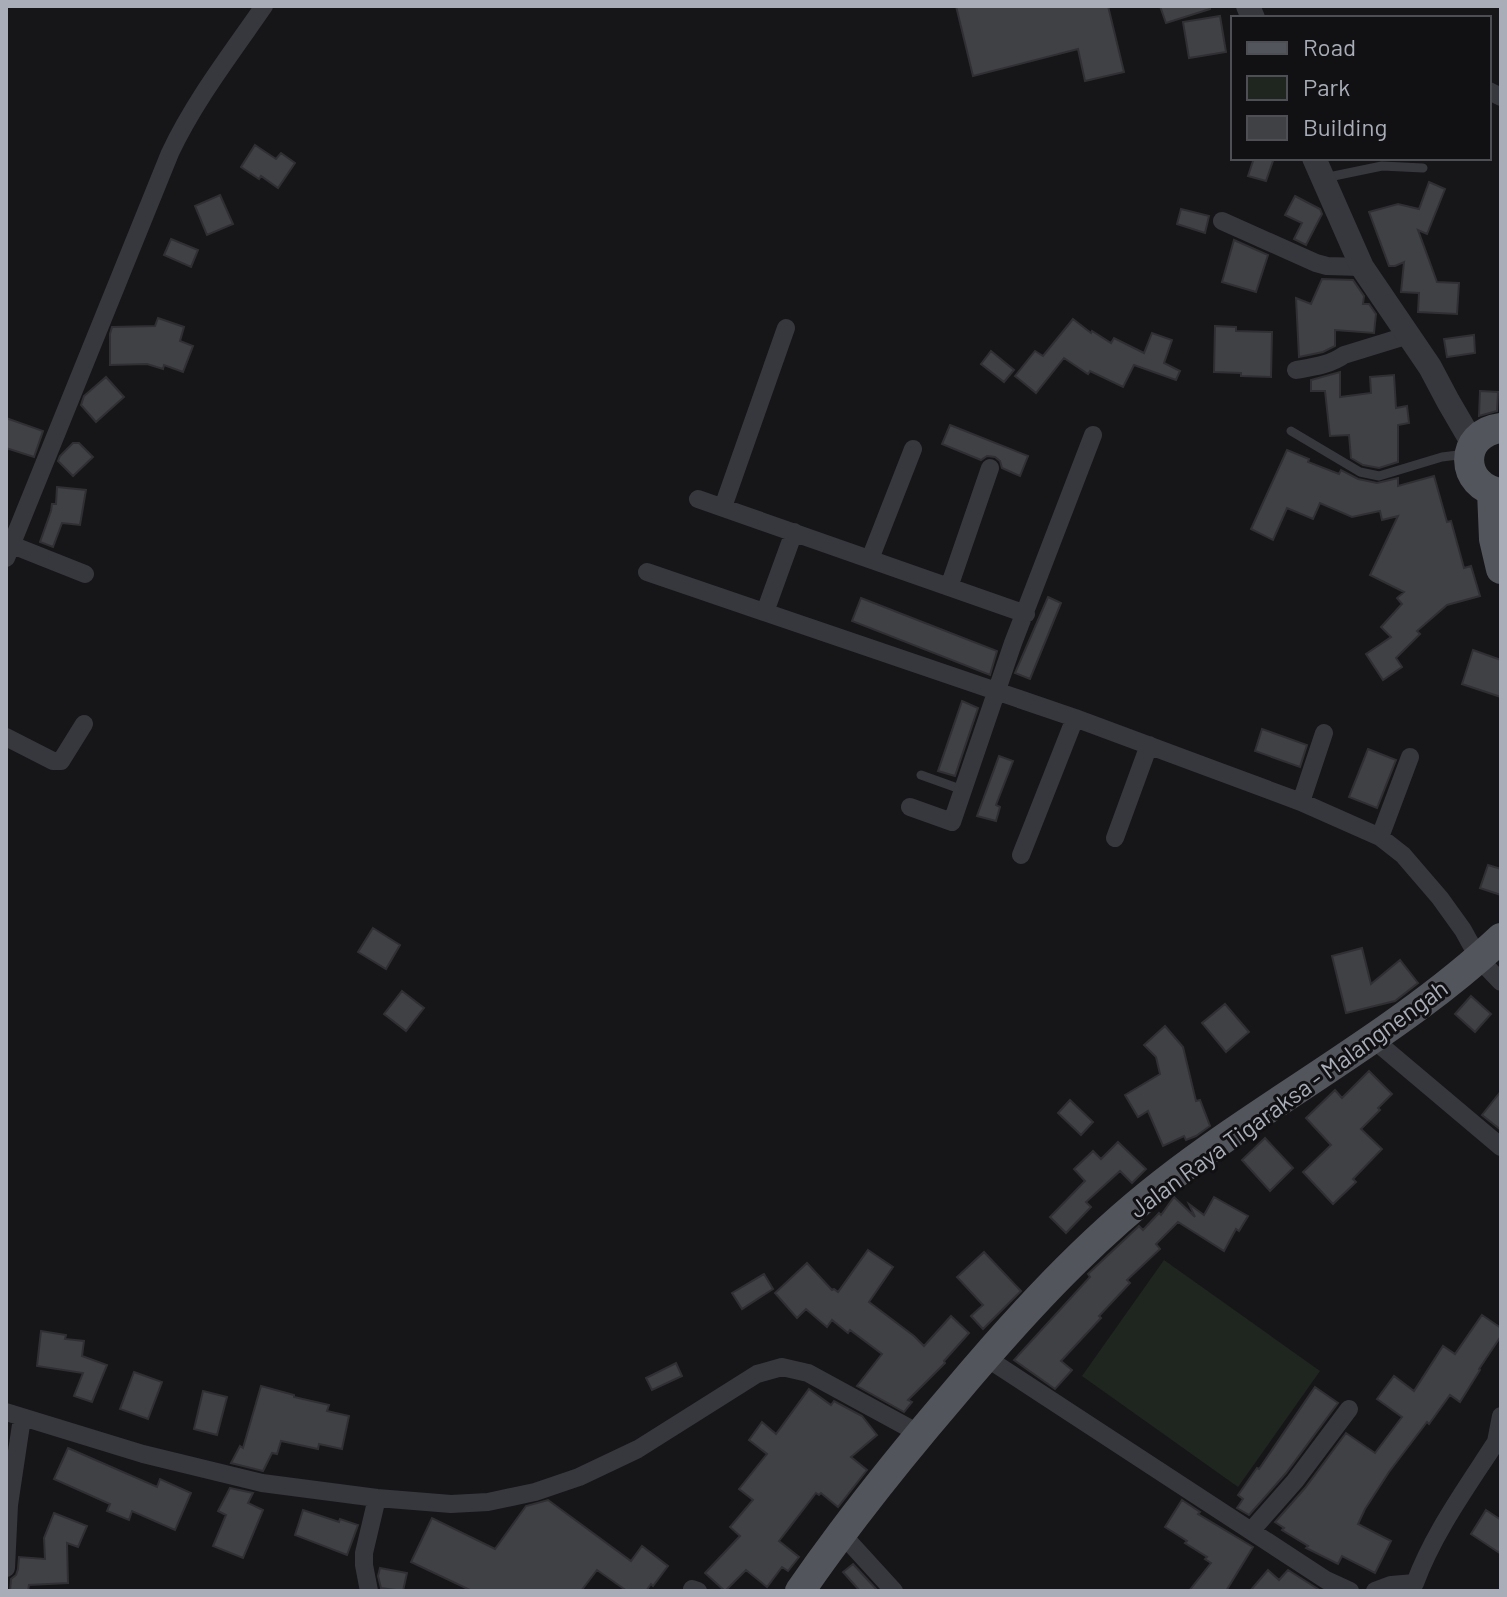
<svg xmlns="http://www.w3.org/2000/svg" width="1507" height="1597" font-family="Barlow,sans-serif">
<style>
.green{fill:#1e261f}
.building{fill:#404145;stroke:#303034;stroke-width:2}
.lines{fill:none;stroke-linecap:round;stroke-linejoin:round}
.service{stroke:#37383d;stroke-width:9}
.minor{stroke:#37383d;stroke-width:18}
.tertiary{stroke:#37383d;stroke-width:24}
.primary{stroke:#53555c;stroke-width:30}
.labels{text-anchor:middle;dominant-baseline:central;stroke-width:6;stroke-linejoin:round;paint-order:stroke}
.street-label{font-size:24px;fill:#a8adb8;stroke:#111113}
</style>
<rect width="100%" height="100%" fill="#161618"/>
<path class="green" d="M1164,1260l156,111 -82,116 -156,-111z"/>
<path class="building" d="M956,6h152l16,66 -39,9 -7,-32 -105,27z
M1160,6h50v3l-44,14z
M1220,16l6,36 -37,6 -6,-36z
M255,145l21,14 5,-6 14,10 -17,25 -17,-12 -2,3 -18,-12z
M1254,158h20l-8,23 -18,-5z
M1429,182l16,7 -18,45 -9,-4 19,52 22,1 -2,31 -39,-2 1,-19 -18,-1 3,-30 -9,4h-6l-20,-54 29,-8 21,5z
M220,195l13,29 -26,11 -12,-29z
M1295,196l25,13 2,5 -16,31 -12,-6 8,-16 -17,-8z
M1181,209l28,7 -4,17 -28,-9z
M171,239l27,11 -7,17 -27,-12z
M1234,240l34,15 -12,37 -34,-10z
M1322,279l31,1 11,16 -1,8h6l7,10 -2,19 -39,-3v16l-12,6 -24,5 -3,-59 15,6z
M158,318l26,9 -4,14 13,5 -10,26 -19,-7 -1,4 -16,-5 -37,1v-31l2,-7 43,-1z
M1073,319l18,14 1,-2 19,12 3,-5 30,15 8,-20 20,7 -8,23 16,8 -4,9 -42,-15 -11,22 -33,-16 -2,3 -24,-16 -28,35 -21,-17 20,-25 8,5z
M1215,326l21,1v4l36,1 -1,45 -30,-1v-3l-27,-1z
M1474,335l1,18 -28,4 -3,-18z
M991,351l23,19 -10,12 -23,-18z
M1340,372v25l31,-4 -1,-16 24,-2 2,33 11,-2 2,17 -11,2v37l-19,6 -16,-3 -12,-7 -2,-23 -19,1 -5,-45h-14v-11z
M106,377l18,20 -28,25 -15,-17 3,-9z
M1480,391l18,1 -1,19 -18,5z
M6,418l37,13 -9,26 -28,-9z
M950,425l78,31 -8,20 -18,-8 -2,-7 -5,-4 -8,-1 -6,4 -39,-16z
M73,443h6l14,14 -20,19 -15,-15 2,-5z
M1287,450l22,9 -1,3 31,12 2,-4 17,9 19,4 21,-5v8l36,-10 13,46 4,-1 13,47 7,-2 9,30 -33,9 -30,26 3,3 -24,24 6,9 -19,13 -17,-26 25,-17 -10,-10 21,-23 -5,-6 7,-6 -34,-17 28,-59 -16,4 -2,-9 -28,6 -32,-14 -7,16 -26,-11 -14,32 -22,-11z
M57,487l29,3 -6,35 -18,-2 -9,24 -13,-5 11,-31 1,-7h4z
M1048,597l13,6 -31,76 -15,-6z
M861,598l136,53 -7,24 -138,-54z
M1473,650l28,10v37l-39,-13z
M962,701l16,7 -23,68 -17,-5z
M1262,729l45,16 -7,22 -45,-16z
M1368,749l28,11 -19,48 -28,-11z
M999,756l14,5 -17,44 4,2 -4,14 -19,-5z
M1488,865l13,4v26l-21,-7z
M373,928l27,17 -14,24 -28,-17z
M1362,948l9,36 29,-24 18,23 -23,18 -49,12 -14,-57z
M402,991l22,17 -18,23 -22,-17z
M1471,996l20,18 -16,18 -20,-18z
M1225,1004l24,28 -23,20 -24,-29z
M1165,1026l18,21 13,54 4,-1 10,26 -14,10 -10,4 -2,-4 -21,10 -15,-35 -10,6 -13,-22 35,-21 -4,-17 -12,-12z
M1369,1071l23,23 -14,14 2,2 -19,19 21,20 -29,30 3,3 -23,22 -30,-32 28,-27 -25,-27 29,-28 7,8z
M1501,1091v39l-19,-15z
M1070,1100l23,22 -12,13 -23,-22z
M1265,1138l28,30 -23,23 -28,-31z
M1118,1142l28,27 -14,14 -12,-12 -34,31 5,5 -25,26 -16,-16 35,-36 -11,-12 19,-18 8,8z
M1174,1197l21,20 -6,-13 15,11 10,-18 34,19 -9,15 -3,-2 -12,22 -46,-29 -22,22 4,5 -33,31 3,3 -31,33 2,2 -40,43 11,9 -17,19 -41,-29 76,-83 -2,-3 51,-48 4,4 16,-17 2,2z
M868,1250l25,17 -24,35 45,34 10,10 27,-30 18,17 -25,28 1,2 -37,37 4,2 -8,10 -47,-26 25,-32 -32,-24 -2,3 -16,-13 -5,7 -21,-18 -9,9 -22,-25 32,-30 25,27 2,-1 4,3z
M984,1252l37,39 -38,38 -12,-13 12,-11 -26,-28z
M764,1274l9,15 -31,20 -10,-16z
M1482,1315l19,13v8l-22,33 1,1 -20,32 -10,-7 -21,29 -2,-2 -38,50 -24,37 -7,15 33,17 -16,32 -33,-17 -4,8 -32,-16 2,-2 -26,-16 2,-2 -9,-6 30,-34 41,-55 29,20 27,-36 -25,-18 17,-23 20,15 29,-45 12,8z
M41,1331l25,4 -1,4 19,2 -2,15 25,9 -15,37 -18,-6 9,-23 -46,-7z
M676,1363l6,13 -30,14 -6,-12z
M134,1372l28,10 -14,37 -28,-10z
M261,1386l33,9v2l35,8 -2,6 22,5 -7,33 -23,-5 -1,5 -37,-8 -4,13 -5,-1 -9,18 -32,-8 9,-17 3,2z
M1315,1387l23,16 -52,70 -37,42 -12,-7 6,-9 -5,-4 19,-27 2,1z
M809,1389l22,16 3,-4 28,15 15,19 -26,22 16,13 -29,37 -17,-14 -2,2 -3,-2 -37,48 20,16 -11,14 -6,-4 -15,20 -21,-17 -21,21 -20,-18 35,-37 -10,-9 23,-27 -14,-11 28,-35 -18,-14 13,-18 14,12z
M203,1391l24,6 -10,38 -23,-6z
M68,1448l89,39 3,-8 31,14 -16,37 -43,-19 -3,9 -22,-9 3,-7 -56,-25z
M230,1488l23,5 -5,10 15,7 -20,48 -30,-12 13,-31 -8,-4z
M548,1500l83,61 11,-15 26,20 -15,20 -2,-2 -5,7h-19l-30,-21 -16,21h-109l-61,-29 21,-44 63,31 31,-43z
M1182,1500l18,12 -2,2 55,33 -27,44h-37l22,-28 -6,-4 2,-2 -22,-14 2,-2 -22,-14z
M303,1510l36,12 1,-3 18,6 -11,30 -52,-20z
M1486,1510l15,10v34l-30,-20z
M54,1513l33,13 -9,21 -11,-4 1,40 -39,2 -1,6h-18l1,-12 5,-4 2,-6 1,-12 26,2 -1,-21z
M853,1564l25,27h-18l-17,-19z
M380,1568l27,5 -4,18 -22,-3 -3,-12z
M1268,1570l11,10 9,-10 33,21h-71z"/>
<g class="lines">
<path class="service" d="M1324,178l58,-12 41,2
M1291,431l69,41 19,4 63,-19 24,-3
M921,775l42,15"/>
<path class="minor" d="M1489,91l12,6
M1222,221l94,42 11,3 35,1
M1296,370c17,-3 34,-5 48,-15l65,-20
M698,499l328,115
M723,507l63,-179
M12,545l73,29
M6,558l164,-405c25,-53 61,-99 94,-147
M870,559l43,-110
M647,572l428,146 226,84 79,35 23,18 37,43 23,32 16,29 22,23
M949,587l41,-119
M765,612l29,-80
M6,737l47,24h8l23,-37
M1301,802l23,-69
M910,807l42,15 61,-179 80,-208
M1380,837l30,-80
M1115,838l34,-93
M1021,855l54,-137
M1373,1039l128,108
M985,1357l341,223 24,11
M6,1412l137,42 119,29 115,15 74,6 37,-2 47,-10 44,-15 59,-28 119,-75 25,-7 26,6 112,61
M1501,1416l-5,26 5,3
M1251,1531l44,-50 54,-72
M841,1533l53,58
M6,1568l3,-63 13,-87
M692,1589l6,2
M369,1591l-5,-26v-12l13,-55
M1375,1591l16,-6 24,-2c19,-51 52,-96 81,-141"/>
<path class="tertiary" d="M1248,6l5,12
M1314,158l48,109 68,100 18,34 25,43"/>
<path class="primary" d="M1501,428c-43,5 -42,59 0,65
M1492,491l2,48 7,30
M800,1591c47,-68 99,-133 153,-196 64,-76 131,-150 209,-211 110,-86 236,-150 339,-246"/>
</g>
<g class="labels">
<g class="street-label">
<text transform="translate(1288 1098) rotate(-36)">Jalan Raya Tigaraksa - Malangnengah</text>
</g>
</g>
<rect width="1507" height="1597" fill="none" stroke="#a8adb8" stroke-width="16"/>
<rect x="1231" y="16" width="260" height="144" fill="#111113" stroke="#4d4f55" stroke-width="2"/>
<rect x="1247" y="42" width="40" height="12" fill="#53555c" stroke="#4d4f55" stroke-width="2"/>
<text x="1303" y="56" font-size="24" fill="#a8adb8">Road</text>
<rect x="1247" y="76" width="40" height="24" fill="#1e261f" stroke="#4d4f55" stroke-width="2"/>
<text x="1303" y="96" font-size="24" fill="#a8adb8">Park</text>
<rect x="1247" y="116" width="40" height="24" fill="#404145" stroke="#4d4f55" stroke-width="2"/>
<text x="1303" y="136" font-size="24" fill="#a8adb8">Building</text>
</svg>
